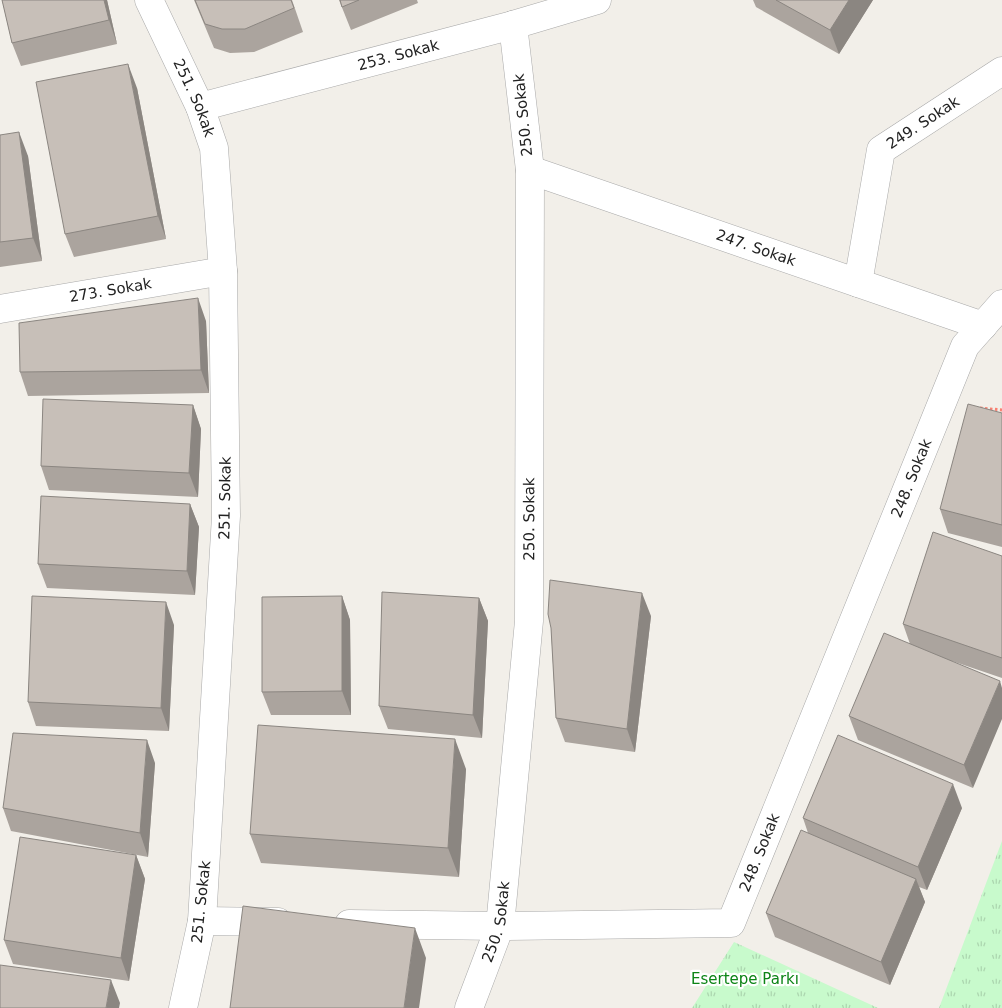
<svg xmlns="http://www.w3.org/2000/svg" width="1002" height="1008" font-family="'DejaVu Sans',sans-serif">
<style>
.park{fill:url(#park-tufts)}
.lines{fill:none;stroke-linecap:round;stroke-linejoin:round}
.minor-casing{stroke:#a9a9a9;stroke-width:29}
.path{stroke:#fa8072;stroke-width:3;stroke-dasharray:2.5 2.5;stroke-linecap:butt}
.minor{stroke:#fff;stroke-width:28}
.wall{fill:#aba49e}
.shaded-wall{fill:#8b8681}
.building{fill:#c7bfb8;stroke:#8b8681}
.labels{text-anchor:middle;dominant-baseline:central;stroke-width:4.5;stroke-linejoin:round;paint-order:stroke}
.street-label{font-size:15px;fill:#222;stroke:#fff}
.park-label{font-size:15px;fill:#0c8416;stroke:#fff}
</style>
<defs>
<pattern id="park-tufts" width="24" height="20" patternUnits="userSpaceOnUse" patternTransform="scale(1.25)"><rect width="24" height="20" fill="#c8facc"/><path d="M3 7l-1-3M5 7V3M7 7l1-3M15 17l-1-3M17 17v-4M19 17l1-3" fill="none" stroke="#acd6af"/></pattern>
</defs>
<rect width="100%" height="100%" fill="#f2efe9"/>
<path class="park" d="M1002,841v167h-63z
M734,942l144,66h-186z"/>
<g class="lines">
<defs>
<g id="minor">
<path id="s1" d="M149,0l51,107 14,41 9,123 3,245 -24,405 -19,87"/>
<path id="s2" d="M200,107l313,-82 84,-25"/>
<path id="s3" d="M530,170l453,156"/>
<path id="s4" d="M858,283l23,-133 121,-79"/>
<path id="s5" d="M0,309l223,-38"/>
<path d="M202,921l76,1"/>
<path id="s6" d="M349,924l151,2 231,-3 234,-577 37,-42"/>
<path id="s7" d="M469,1008l31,-82 29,-305 1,-451 -17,-145"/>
</g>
</defs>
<use href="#minor" class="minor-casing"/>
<path class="path" d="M980,408l22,2"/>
<use href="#minor" class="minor"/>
</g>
<path class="wall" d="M2,0h105l10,44 -96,22 -9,-23z
M194,0h98l11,32 -49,20 -24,1 -16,-5z
M339,0h78l1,3 -67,27z
M753,0h120l-34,54 -83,-47z
M137,88l29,151 -92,18 -9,-23z
M0,135l28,21 14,105 -42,6z
M206,321l3,72 -181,3 -8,-24z
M193,405l8,24 -3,68 -149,-7 -8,-24z
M1002,413v134l-54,-14 -8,-24z
M190,504l9,23 -4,68 -148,-7 -9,-24z
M1002,556v122l-50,-17 21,127 -115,-48 -9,-24 61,-72 -7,-20z
M342,596l8,24 1,95h-80l-9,-23z
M479,598l9,23 -6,117 -94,-9 -9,-23z
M651,616l-16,136 -70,-10 -9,-24 -5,-90z
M174,625l-5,106 -133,-5 -8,-24z
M155,763l-7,94 -137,-26 -8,-23z
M466,769l-7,108 -198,-14 -11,-29z
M962,808l-35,82 -8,-3 6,15 -35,83 -115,-48 -9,-24 42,-80 -5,-15z
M136,855l9,24 -16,102 -116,-17 -9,-24z"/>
<path class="shaded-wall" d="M104,0h3l10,44 -8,-24z
M849,0h24l-34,54 -9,-24z
M128,64l9,24 29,151 -8,-23z
M19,132l9,24 14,105 -9,-23z
M198,298l8,23 3,72 -8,-23z
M193,405l8,24 -3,68 -9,-24z
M190,504l9,23 -4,68 -8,-24z
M642,593l9,23 -16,136 -8,-23z
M342,596l8,24 1,95 -9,-24z
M479,598l9,23 -6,117 -9,-23z
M166,602l8,23 -5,106 -8,-23z
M1000,681l2,7v31l-29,69 -9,-23z
M455,739l11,30 -7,108 -11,-29z
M147,740l8,23 -7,94 -8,-24z
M953,784l9,24 -35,82 -9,-23z
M136,855l9,24 -16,102 -8,-23z
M916,879l9,23 -35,83 -9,-23z
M415,928l11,30 -7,50h-15z
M111,980l9,23 -1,5h-13z"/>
<path class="building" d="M2,0h102l5,20 -97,23z
M195,0h96l3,8 -49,21h-23l-17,-5z
M340,0h19l-17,7z
M776,0h73l-19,30z
M128,64l30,152 -93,18 -29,-152z
M19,132l14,106 -33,4v-107z
M198,298l3,72 -181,2 -1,-49z
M43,399l150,6 -4,68 -148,-7z
M968,404l34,9v112l-62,-16z
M41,496l149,8 -3,67 -149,-7z
M933,532l69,24v102l-99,-34z
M550,580l92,13 -15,136 -71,-11 -5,-90 -3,-14z
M382,592l97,6 -6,117 -94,-9z
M32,596l134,6 -5,106 -133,-6z
M342,596v95l-80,1v-95z
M884,633l116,48 -36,84 -115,-49z
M258,725l197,14 -7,109 -198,-14z
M13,733l134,7 -7,93 -137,-25z
M838,735l115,49 -35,83 -115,-49z
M801,830l115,49 -35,83 -115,-49z
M20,837l116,18 -15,103 -117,-18z
M243,906l172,22 -11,80h-174z
M0,965l111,15 -5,28h-106z"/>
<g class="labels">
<g class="street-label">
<text stroke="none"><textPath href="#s2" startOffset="205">253. Sokak</textPath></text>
<text stroke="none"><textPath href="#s1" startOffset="108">251. Sokak</textPath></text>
<text transform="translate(523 115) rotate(-96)">250. Sokak</text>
<text stroke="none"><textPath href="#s4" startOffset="185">249. Sokak</textPath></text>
<text stroke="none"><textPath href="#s3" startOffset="239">247. Sokak</textPath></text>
<text stroke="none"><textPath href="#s5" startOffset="112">273. Sokak</textPath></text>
<text stroke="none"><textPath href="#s6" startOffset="862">248. Sokak</textPath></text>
<text transform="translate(225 498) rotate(-89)">251. Sokak</text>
<text stroke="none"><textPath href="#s7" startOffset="496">250. Sokak</textPath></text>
<text stroke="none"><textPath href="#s6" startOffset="458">248. Sokak</textPath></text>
<text transform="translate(201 902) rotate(-84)">251. Sokak</text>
<text stroke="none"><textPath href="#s7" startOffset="91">250. Sokak</textPath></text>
</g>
<g class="park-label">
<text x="745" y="979">Esertepe Parkı</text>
</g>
</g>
</svg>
